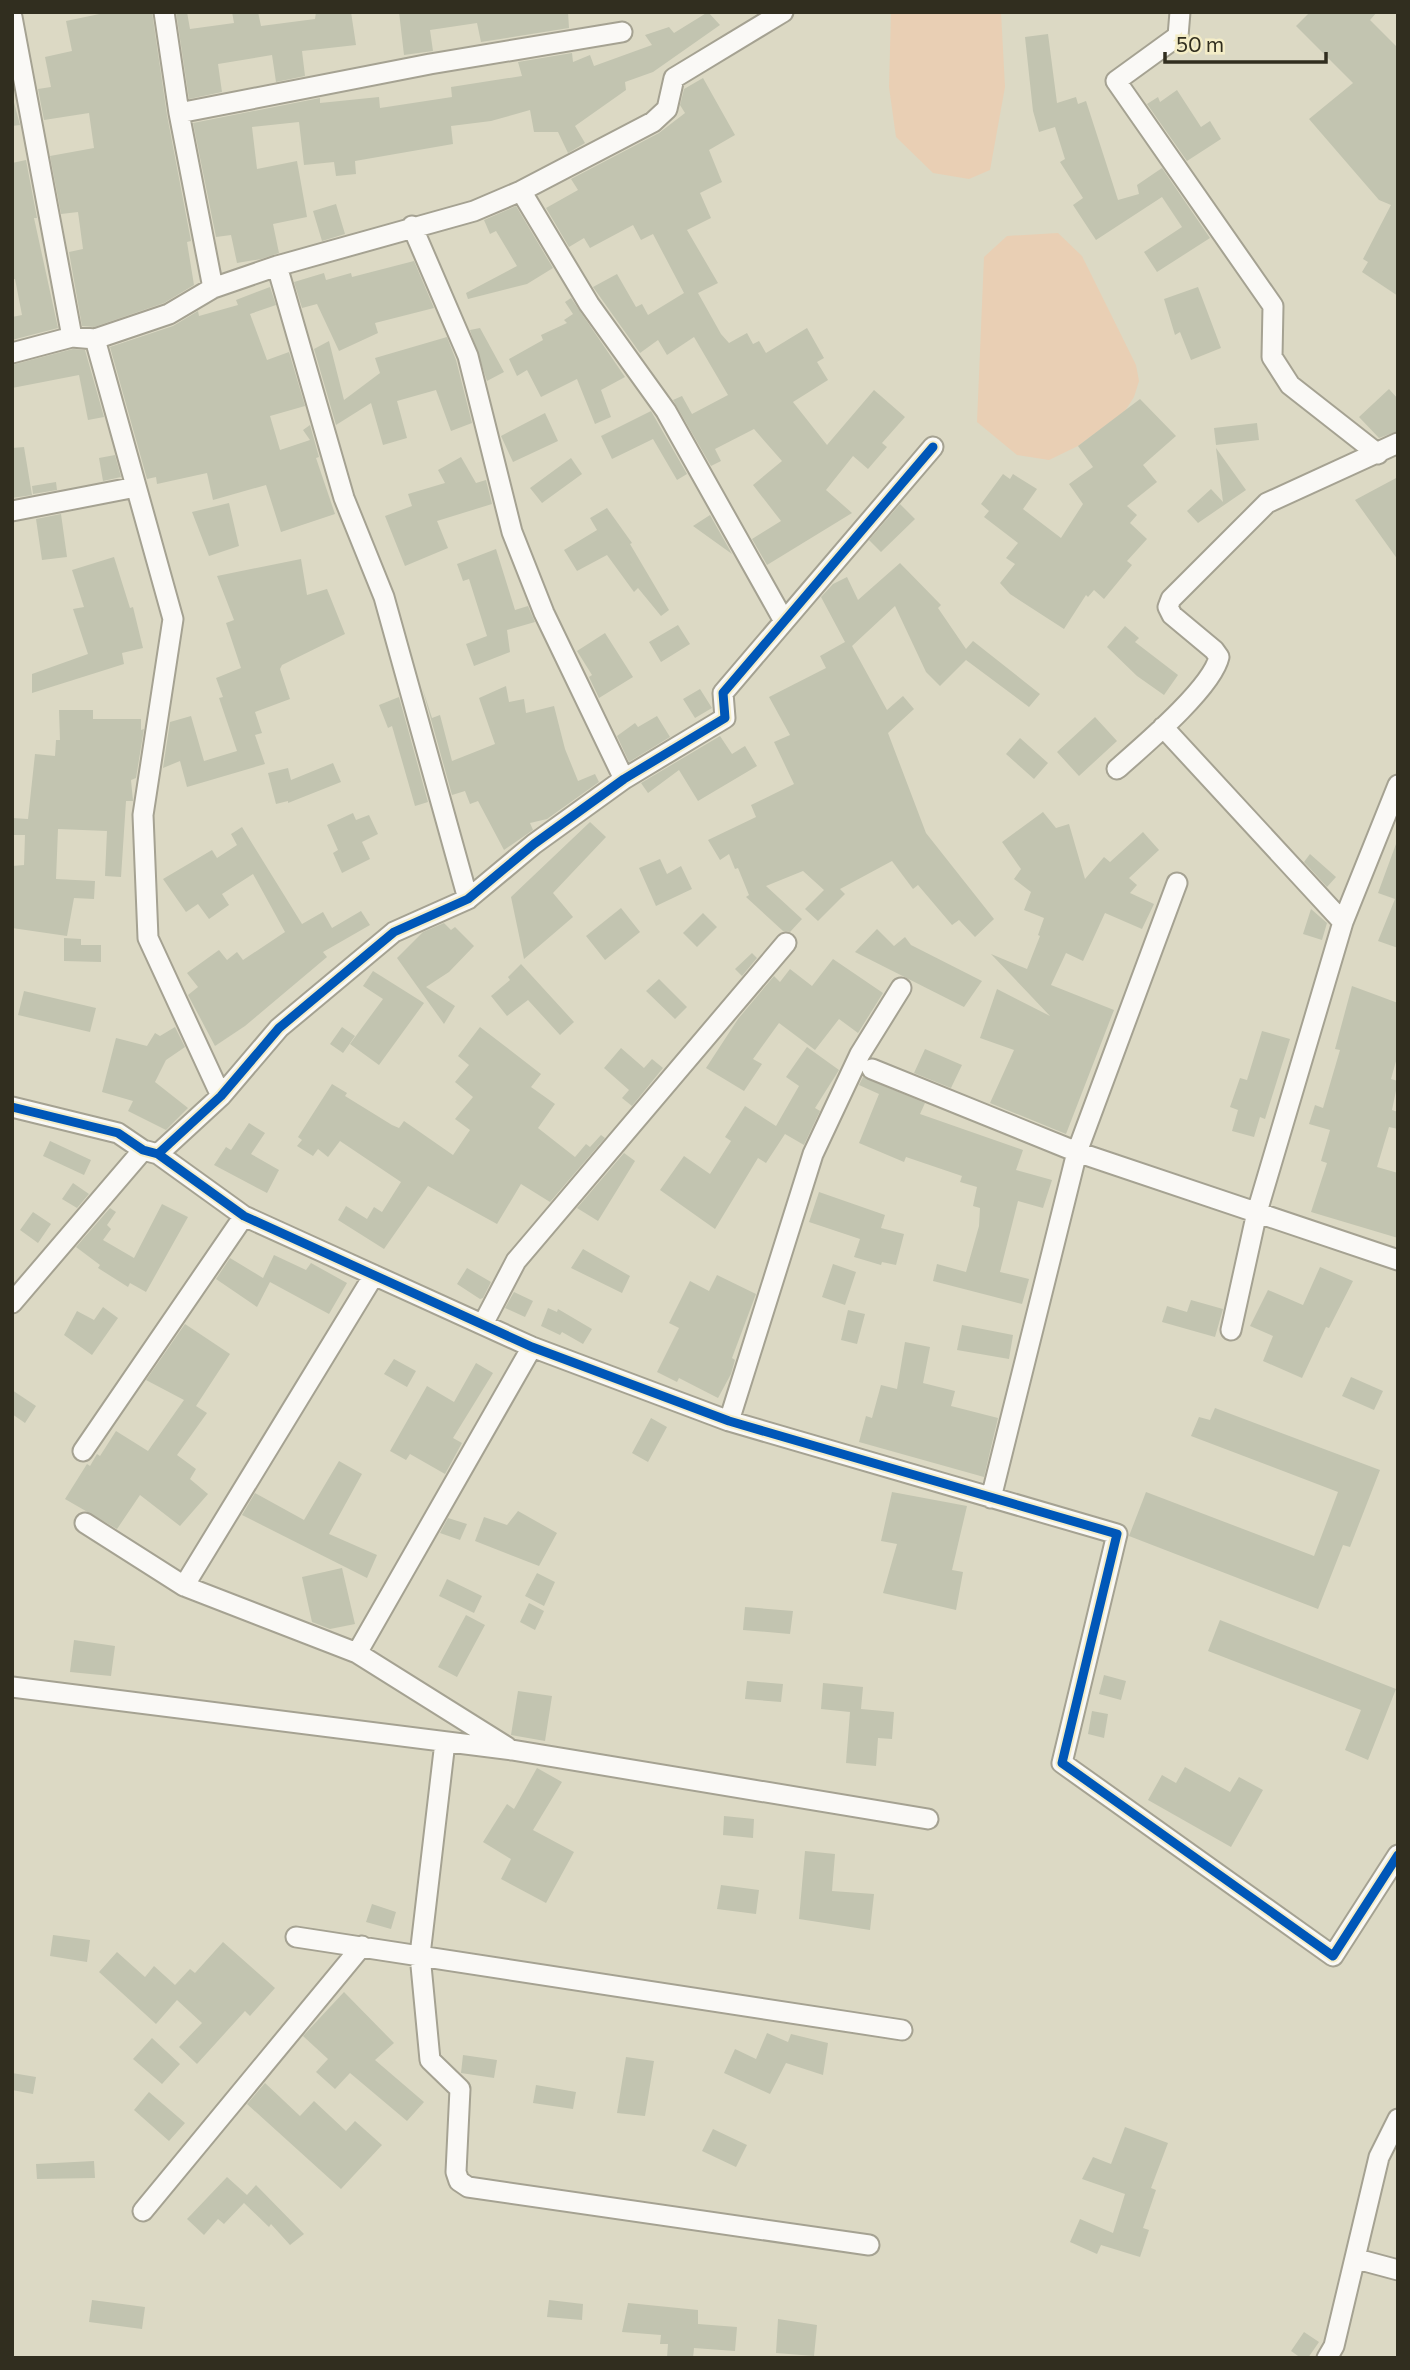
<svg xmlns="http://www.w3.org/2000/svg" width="1410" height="2370" font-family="Commissioner,sans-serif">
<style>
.green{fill:#e9cfb4}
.building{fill:#c2c4b0}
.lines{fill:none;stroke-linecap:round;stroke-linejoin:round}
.street-casing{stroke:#a5a292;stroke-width:23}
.street{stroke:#faf9f6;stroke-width:19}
.cycleway-casing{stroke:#f4edc7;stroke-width:13}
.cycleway{stroke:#0057b8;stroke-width:9}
</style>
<rect width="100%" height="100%" fill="#dcd9c4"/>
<path class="green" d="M891,12h110l4,75 -15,83 -21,9 -36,-6 -37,-36 -7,-50z
M1058,233l24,23 54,109 3,16 -5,16 -9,14 -47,35 -29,14 -32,-5 -40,-33 7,-165 23,-21z"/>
<path class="building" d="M109,12h43l15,103 24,126 -4,1 7,43 -30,18 -70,24 -12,-1 -13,-74 14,-3 -5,-37 -17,2 -11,-58 44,-8 -5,-35 -45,7 -6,-31 13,-2 -6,-30 27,-6 -6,-30z
M176,12h11l3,17 44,-6 -2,-11h26l3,14 54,-7 1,-7h35l5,33 -54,6 3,25 -29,6 -4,-27 -54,9 4,28 -33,7z
M399,12h169l1,16 -88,14 -4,-19 -47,7 3,21 -29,4z
M708,12l12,13 -67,47 -28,10 1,8 -51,36 10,17 -17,10 -10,-21h-24l-4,-22 -39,11 -40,5 2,18 -98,17 1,13 -20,2 -2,-14 -30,3 -5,-43 -47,5 5,42 40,-8 10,56 -34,7 6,29 -18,6 -24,4 -6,-28 -15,2 -23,-114 127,-25v5l59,-6 1,11 72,-11 -1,-10 71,-11 -4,-14 54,-9 1,9 17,-7 4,11 58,-21 -7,-10 24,-8 5,6z
M1310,12h67l-7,8 28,28v248l-36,-24 6,-10 -5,-3 28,-54 -12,-5 -70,-81 44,-36 -57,-57z
M1048,34l9,69 19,-6 2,7 8,-3 32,99 21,-6 -2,-9 25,-17 48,70 -53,34 -13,-20 38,-25 -20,-30 -66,43 -23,-35 10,-7 -23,-36 5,-3 -10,-32 -16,5 -6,-21 -8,-74z
M703,78l32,57 -26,15 13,32 -22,11 11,25 -24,12 31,53 -20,10 23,41 8,9 18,-10 6,11 6,-3 7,12 41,-25 17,30 -7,4 11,18 -35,22 34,43 47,-55 31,27 -23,26 5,4 -19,22 -15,-13 -27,34 26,23 -85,52 -15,-26 29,-18 -28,-36 29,-24 -28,-32 -39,20 6,12 -10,5 -38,-66 9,-4 10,18 36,-19 -34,-58 -27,18 -9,-15 -18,13 -47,-66 24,-13 19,33 6,-3 6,11 36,-22 -31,-59 -12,6 -8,-15 -43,23 -6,-10 -15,9 -23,-39 32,-18 -7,-11 88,-46 26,-20 -5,-8 4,-16z
M1177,90l24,37 9,-6 11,18 -34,22 -40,-57 11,-7 2,5z
M12,95l8,30 -8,1z
M26,160l11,58h-3l24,110 -46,12v-23l10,-2 -7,-36h-3v-116z
M336,204l9,30 -23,7 -9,-30z
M516,206l37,62 -26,16 -59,15 -2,-6 51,-27 -21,-35 -6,3 -6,-14z
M414,261l20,47 -59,15 3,10 -39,18 -22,-47 -15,4 -8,-26 30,-9 2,7 25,-7 1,4z
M270,287l6,18 -26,9 17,46 22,-8 16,54 -35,10 10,34 30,-10 -7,-10 7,-5 9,32 -3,1 19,56 -54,18 -15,-47 -53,15 -6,-27 -50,11 -1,-7 -9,2 -37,-132 63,-21 25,-15 1,5 39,-11 -2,-5z
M1198,287l23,61 -30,12 -11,-28 -5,3 -11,-36z
M571,298l54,79 -24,13 10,27 -16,7 -18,-45 -36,18 -14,-27 -10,6 -8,-17 34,-19 -2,-5 26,-12 -3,-3 9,-6 -8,-12z
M480,328l24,44 -17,9 -17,-51z
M447,337l9,23 16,63 -21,8 -15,-41 -39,11 10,37 -24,7 -12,-42 -35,22 -22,-76 15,-8 15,59 36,-27 -5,-15z
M73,349l12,1 19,67 -16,3 -9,-45 -67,13v-23z
M1389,389l9,10v32l-19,7 -20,-21z
M1140,399l36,37 -33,29 14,17 -30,24 10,9 -7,8 17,16 -20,22 5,4 -28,34 -10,-9 -6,7 -2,-2 -22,34 -54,-35 -10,-11 15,-19 -9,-6 12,-15 -34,-26 5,-6 -8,-7 22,-30 7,5 3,-5 24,15 -14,20 38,29 22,-34 -14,-20 24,-17 -15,-21z
M651,411l36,63 -10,6 -24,-41 -41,20 -11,-23z
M545,413l13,28 -45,21 -12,-26z
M1257,423l2,17 -43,5 -2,-17z
M24,447l8,48 -20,3v-50z
M1216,448l30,42 -48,33 -11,-12 24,-22 12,13z
M115,455l6,22 -18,4 -4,-23z
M461,457l15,26 10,-3 6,24 -55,17 11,27 -43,18 -20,-50 27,-10 -4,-12 37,-11 -7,-13z
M571,458l11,16 -40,29 -12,-15z
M1398,477v83l-43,-60z
M56,482l1,8 -24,4 -1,-8z
M229,503l10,43 -30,10 -17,-44z
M900,504l15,15 -34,33 -12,-12z
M607,508l25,35 -2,1 39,66 -8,6 -23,-28 -4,4 -27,-37 -30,16 -13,-21 33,-20 -7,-12z
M61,514l6,43 -25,3 -6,-41z
M710,515l22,39 -39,-28z
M496,549l19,61 13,-4 7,16 -28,8 3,22 -36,14 -8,-22 21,-8 -18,-57 -6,2 -6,-17z
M114,557l16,51 3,-1 10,41 -21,5 2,11 -92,29v-19l56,-20 -15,-45 11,-2 -12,-37z
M301,559l6,36 20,-6 18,45 -63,31 -2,4 10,30 -35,13 7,21 -7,2 10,29 -78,23 -7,-26 -17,7 7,-46 21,-6 13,45 33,-10 -18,-53 4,-1 -7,-19 25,-10 -15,-45 8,-3 -17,-44z
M900,563l41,42 -3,3 28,41 7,-8 67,53 -11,13 -63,-47 -26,26 -14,-14 -31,-66 -43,40 35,64 16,-14 11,13 -26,24 38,100 68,86 -19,18 -16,-17 -7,5 -34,-40 -5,4 -21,-28 -52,28 5,5 -27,27 -13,-12 19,-19 -21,-19 -37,15 36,33 -12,13 -7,-1 -37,-34 3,-2 -11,-27 -3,1 -6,-15 -9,6 -12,-20 48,-23 -5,-12 43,-21 -20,-42 16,-7 -21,-38 57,-29 -6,-12 25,-14 -24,-45 12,-13 14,-7 11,23z
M678,625l12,19 -29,18 -12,-20z
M1125,626l14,12 -4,4 43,33 -14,20 -27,-19 -30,-29z
M605,633l28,44 -34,21 -10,-21 3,-2 -15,-24z
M506,686l3,16 15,-3 2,14 28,-7 11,43 13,32 17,-7 4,8 -52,37 -17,4 3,7 -29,20 -26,-49 -8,3 -5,-13 -13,4 -30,-108 10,31 8,-3 12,46 43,-17 -16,-46z
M700,689l12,19 -17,10 -12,-19z
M399,697l29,105 -13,4 -23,-80 -4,2 -9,-23z
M59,710h34v9h48v11l3,-1 -8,49 -5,2 2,21h-7l-5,76 -16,-1 2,-45 -49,-2 -2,50 39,2 -1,18 -20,-1 -7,38 -55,-8v-62l12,-1 1,-30h-13v-17l16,1 7,-65 20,2 1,-16h4z
M657,716l13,21 -41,25 -12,-26 18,-13 3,4z
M1095,717l22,24 -38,35 -22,-24z
M720,736l12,18 13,-8 12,20 -59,35 -19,-31 -31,23 -7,-10z
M1020,738l28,25 -14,16 -28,-25z
M333,763l8,19 -53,21v-2l-12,3 -8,-31 20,-5 3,12z
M1043,812l13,16 13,-4 16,55 19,-22 6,5 33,-30 16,18 -30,28 8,7 -7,8 24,11 -12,25 -37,-16 -22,48 -17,-8 -15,32 63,25 -48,124 -76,-31 24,-53 -34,-12 17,-49 53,27 -59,-62 36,15 13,-33 -2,-1 6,-17 -20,-8 7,-18 -17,-13 7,-10 -19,-27z
M353,813l3,7 13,-5 9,19 -16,8 8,17 -28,14 -9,-20 5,-3 -11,-25z
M590,822l16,15 -53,56 20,24 -49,42 -13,-62z
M242,827l60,97 21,-12 9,16 29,-17 9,14 -47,27 4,5 -82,69 -30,20 -27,-51 10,-8 -11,-14 32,-23 8,10 10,-8 6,8 42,-28 -32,-58 -31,20 7,11 -20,14 -11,-15 -12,8 -23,-33 49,-29 5,8 20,-13 -6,-11z
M1396,844h2v104l-20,-7 17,-42 -17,-6z
M1310,854l26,23 -9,10 -23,-25z
M660,859l7,15 14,-8 11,23 -36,17 -17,-38z
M621,908l19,24 -35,28 -19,-24z
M1311,909l16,14 -5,17 -19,-6z
M703,913l14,14 -20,20 -14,-14z
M444,923l7,7 4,-3 19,19 -25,26 -23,15 29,19 -11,18 -47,-66 26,-26z
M877,929l17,17 11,-9 6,8 71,36 -18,26 -109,-55z
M64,938l17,1v6h20v17l-37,-1z
M752,953l5,5 -15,18 -7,-7z
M833,959l50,34 -25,40 -19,-14 -24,31 -36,-27 -26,36 9,5 -18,27 -38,-23 32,-49 36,-43 6,6 10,-13 22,17z
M521,964l53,58 -14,13 -32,-35 -21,16 -16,-20 19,-16 -2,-3z
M373,971l51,32 -45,62 -29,-21 33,-45 -20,-13z
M659,979l28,28 -12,12 -29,-28z
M1352,986l46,17v51l-7,25 7,2 -6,29 6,2v17l-9,-2 -12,40 21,6v65l-87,-26 16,-49 -6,-2 9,-31 -21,-6 6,-19 8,3 17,-58 -5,-1z
M24,991l72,17 -6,24 -72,-17z
M175,1027l10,20 -19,13 -11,22 33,26 -22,22 -38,-19 5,-10 -31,-9 14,-54 31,8 8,-13 5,3z
M342,1027l13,9 -12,17 -13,-9z
M480,1027l61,47 -10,13 24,17 -17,24 37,29 11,-13 4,3 11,-12 4,3 -55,64 -29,-18 -24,40 -69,-38 -44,63 -46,-29 8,-14 21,13 7,-12 8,5 19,-30 -61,-41 -12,16 -10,-8 -5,7 -16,-10 5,-6 -4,-3 34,-53 15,9 -2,3 47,29 7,3 5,-7 49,34 17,-25 -15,-11 18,-22 -18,-15 14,-17 -11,-9z
M1262,1031l28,8 -25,80 -5,-2 -6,20 -22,-6 6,-21 -8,-3 10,-29 7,2z
M807,1047l32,23 -24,38 5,3 -16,34 -19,-11 -19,29 -8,-5 -43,71 -55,-39 24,-34 26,18 21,-33 -6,-4 20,-31 31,20 23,-40 -13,-9z
M621,1048l23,20 8,-9 11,9 -31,38 -10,-8 7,-8 -25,-22z
M925,1049l37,16 -11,23 -37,-15z
M863,1077l62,26 -5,11 103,36 -7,20 36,10 -9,28 -25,-7 -18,71 29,7 -7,25 -89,-23 4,-17 29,8 13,-46 1,-18 -7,-2 4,-19 -17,-5 2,-6 -56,-19 -2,5 -45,-19 20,-49 -20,-9z
M249,1123l16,10 -14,21 28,16 -12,23 -53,-28 12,-18 5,3z
M50,1141l41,19 -7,15 -41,-19z
M624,1153l11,8 -37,60 -21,-13z
M73,1183l16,11 -12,14 -15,-9z
M819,1192l66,23 -4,13 23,6 -8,31 -14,-3 -1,3 -27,-8 6,-18 -51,-17z
M162,1204l26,13 -42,75 -16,-9 -2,4 -30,-19 2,-3 -24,-18 34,-39 6,4 -9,13 4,4 -8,11 31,18z
M33,1212l18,12 -13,19 -18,-13z
M583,1249l47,27 -8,17 -51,-25z
M274,1255l32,15 5,-7 36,20 -18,31 -59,-32 -13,25 -41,-28 14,-21 33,20z
M833,1264l23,8 -11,33 -23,-8z
M1320,1267l33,14 -24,47 -3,-1 -24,51 -39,-17 10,-25 -23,-10 18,-36 35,15z
M467,1268l24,14 -8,16 -3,1 -23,-15z
M717,1275l39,19 -24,64 3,2 -4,14 -13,24 -39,-20 -2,4 -20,-10 22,-44 -10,-5 21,-42 19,10z
M514,1292l19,9 -8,16 -20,-9z
M1191,1300l32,9 -8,28 -53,-15 5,-16 20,6z
M103,1307l15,11 -26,37 -28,-20 13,-24 17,9z
M548,1308l9,4 1,-3 34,20 -9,15 -21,-12 -2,3 -19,-9z
M848,1310l17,4 -8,30 -16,-4z
M185,1324l45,30 -34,52 11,7 -30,42 19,14 -6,10 18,15 -28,32 -40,-31 -23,34 -52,-30 22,-35 3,2 7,-12 3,2 16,-25 32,20 36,-51 -38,-20z
M962,1325l51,10 -4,24 -52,-9z
M905,1342l25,5 -7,36 32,8 -4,15 47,12 -14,59 -125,-35 7,-26 6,2 9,-33 16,4z
M394,1359l22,12 -9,16 -23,-13z
M476,1363l17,10 -40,65 9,5 -17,31 -35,-20 -4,6 -16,-9 37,-65 27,16z
M1351,1377l32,14 -9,19 -32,-14z
M12,1390l24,16 -11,17 -13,-9z
M1215,1408l165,62 -30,77 -7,-2 -25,64 -189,-73 17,-44 168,64 24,-64 -147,-56 8,-19 11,3z
M651,1418l16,9 -19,35 -16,-9z
M339,1461l23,13 -33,60 48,21 -10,23 -125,-63 13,-22 49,27z
M892,1492l75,14 -15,64 11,2 -7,38 -73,-17 14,-49 -16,-3z
M518,1511l39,22 -18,33 -64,-25 9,-24 23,8z
M448,1518l19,6 -7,16 -20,-7z
M342,1568l13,56 -25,5 -18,-7 -10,-45z
M537,1573l18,9 -11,24 -19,-10z
M447,1579l35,17 -8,17 -35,-17z
M529,1603l15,8 -9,19 -15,-8z
M745,1607l48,4 -3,23 -47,-4z
M466,1615l19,10 -28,52 -19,-10z
M1220,1620l176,69 -28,71 -23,-10 16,-40 -153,-59z
M74,1640l41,6 -4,30 -41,-4z
M1104,1675l22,6 -5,19 -22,-6z
M747,1681l36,3 -2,18 -36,-3z
M823,1683l40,4 -2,22 33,3 -2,27 -14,-1 -2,28 -30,-3 4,-51 -29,-3z
M518,1691l34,5 -7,45 -34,-6z
M1092,1711l16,3 -4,24 -16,-4z
M1185,1767l45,25 9,-15 24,13 -32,57 -83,-47 14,-25 14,8z
M537,1768l25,14 -29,48 41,22 -28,51 -45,-24 10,-20 -28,-17 24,-38 7,5z
M724,1816l30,3 -1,19 -30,-3z
M805,1851l30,3 -3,37 42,3 -4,36 -71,-11z
M721,1885l38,5 -3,24 -39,-5z
M372,1904l24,8 -5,17 -25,-7z
M53,1935l37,5 -3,22 -37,-6z
M223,1942l52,46 -25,28 -5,-5 -48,53 -18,-17 23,-24 -25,-23 -21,24 -57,-52 18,-20 28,25 9,-11 21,19 15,-16 5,4z
M344,1992l50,51 -19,17 49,42 -17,19 -57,-48 -15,16 -19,-17 12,-13 -25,-23z
M767,2033l21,9 3,-8 37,9 -5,32 -37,-12 -16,31 -46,-21 11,-24 21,10z
M152,2038l28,26 -18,20 -29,-25z
M463,2055l34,5 -3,18 -33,-5z
M626,2057l28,4 -9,55 -28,-3z
M12,2073l24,4 -3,17 -21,-4z
M265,2083l35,33 14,-15 32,30 9,-10 27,24 -41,44 -94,-85z
M536,2085l40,7 -3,17 -40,-6z
M149,2092l36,31 -16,18 -35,-31z
M1125,2127l43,16 -17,45 5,2 -13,38 6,2 -9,27 -39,-12 -4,9 -27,-12 10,-23 33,14 12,-39 -43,-15 11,-22 18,7z
M713,2129l34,16 -11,22 -34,-16z
M94,2161l1,17 -58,1 -1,-15z
M227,2177l20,18 9,-10 48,49 -14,11 -19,-21 -2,3 -25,-24 -20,21 -6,-5 -14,16 -17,-16z
M92,2300l53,7 -3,22 -53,-7z
M549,2300l34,4 -1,16 -35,-3z
M628,2303l70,7v14l39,3 -2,24 -41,-3 -1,10h-26l1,-14h-8l1,-9 -39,-3z
M778,2319l39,6 -3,31 -38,-3z
M1304,2332l15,10 -11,16h-7l-10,-7z"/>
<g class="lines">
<defs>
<path id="street" d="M164,12l15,101 34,175
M1180,12l-2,24 -62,45 157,225 -1,51 18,28 88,69
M12,17l60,320
M179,113l251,-49 192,-32
M521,191l68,113 77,107 118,210
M412,226l56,130 44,176 32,81 80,166
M277,266l67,232 40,99 84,302
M95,339l78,280 -30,196 5,123 73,158
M12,353l60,-16 23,2 74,-25 44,-26 64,-22 197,-55 47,-20 132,-69 14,-13 7,-31 109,-66
M12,511l124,-24
M1163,727l180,195
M1117,769c26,-23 95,-81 102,-112l-5,-7 -42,-35 -4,-8 3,-8 96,-96 131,-60
M872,1069l205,83 321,108
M12,1107l106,26 25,17 15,4 86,62 288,131 197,74 388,113 -55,229 271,193 65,-101
M158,1154l63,-58 58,-68 115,-96 74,-33 66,-55 90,-65 101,-61 -2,-25 210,-246
M12,1303l131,-153
M483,1324l33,-63 270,-318
M1231,1330l26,-118 86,-290 55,-137
M729,1421l84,-267 47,-100 41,-66
M83,1451l161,-235
M991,1498l86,-346 100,-269
M85,1523l99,63 190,-311
M184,1586l173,67 150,94
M357,1653l175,-306
M12,1687l500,63 416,69
M445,1742l-25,213 10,105 30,29 -4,83 3,9 9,6 401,58
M296,1937l606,93
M143,2211l219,-265
M1357,2259l41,11
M1327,2358l7,-12 45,-189 19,-38"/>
</defs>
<use href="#street" class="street-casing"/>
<use href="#street" class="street"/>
<defs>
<path id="cycleway" d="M12,1107l106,26 25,17 15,4 86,62 288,131 197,74 388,113 -55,229 271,193 65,-101
M158,1154l63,-58 58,-68 115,-96 74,-33 66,-55 90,-65 101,-61 -2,-25 210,-246"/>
</defs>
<use href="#cycleway" class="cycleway-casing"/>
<use href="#cycleway" class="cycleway"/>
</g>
<rect width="1410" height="2370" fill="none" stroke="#312e1f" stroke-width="28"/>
<path d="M1165 52v10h161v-10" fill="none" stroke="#312e1f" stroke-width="3.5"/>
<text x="1176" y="52" font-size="21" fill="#312e1f" stroke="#f4edc7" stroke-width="5" paint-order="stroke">50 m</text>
</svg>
